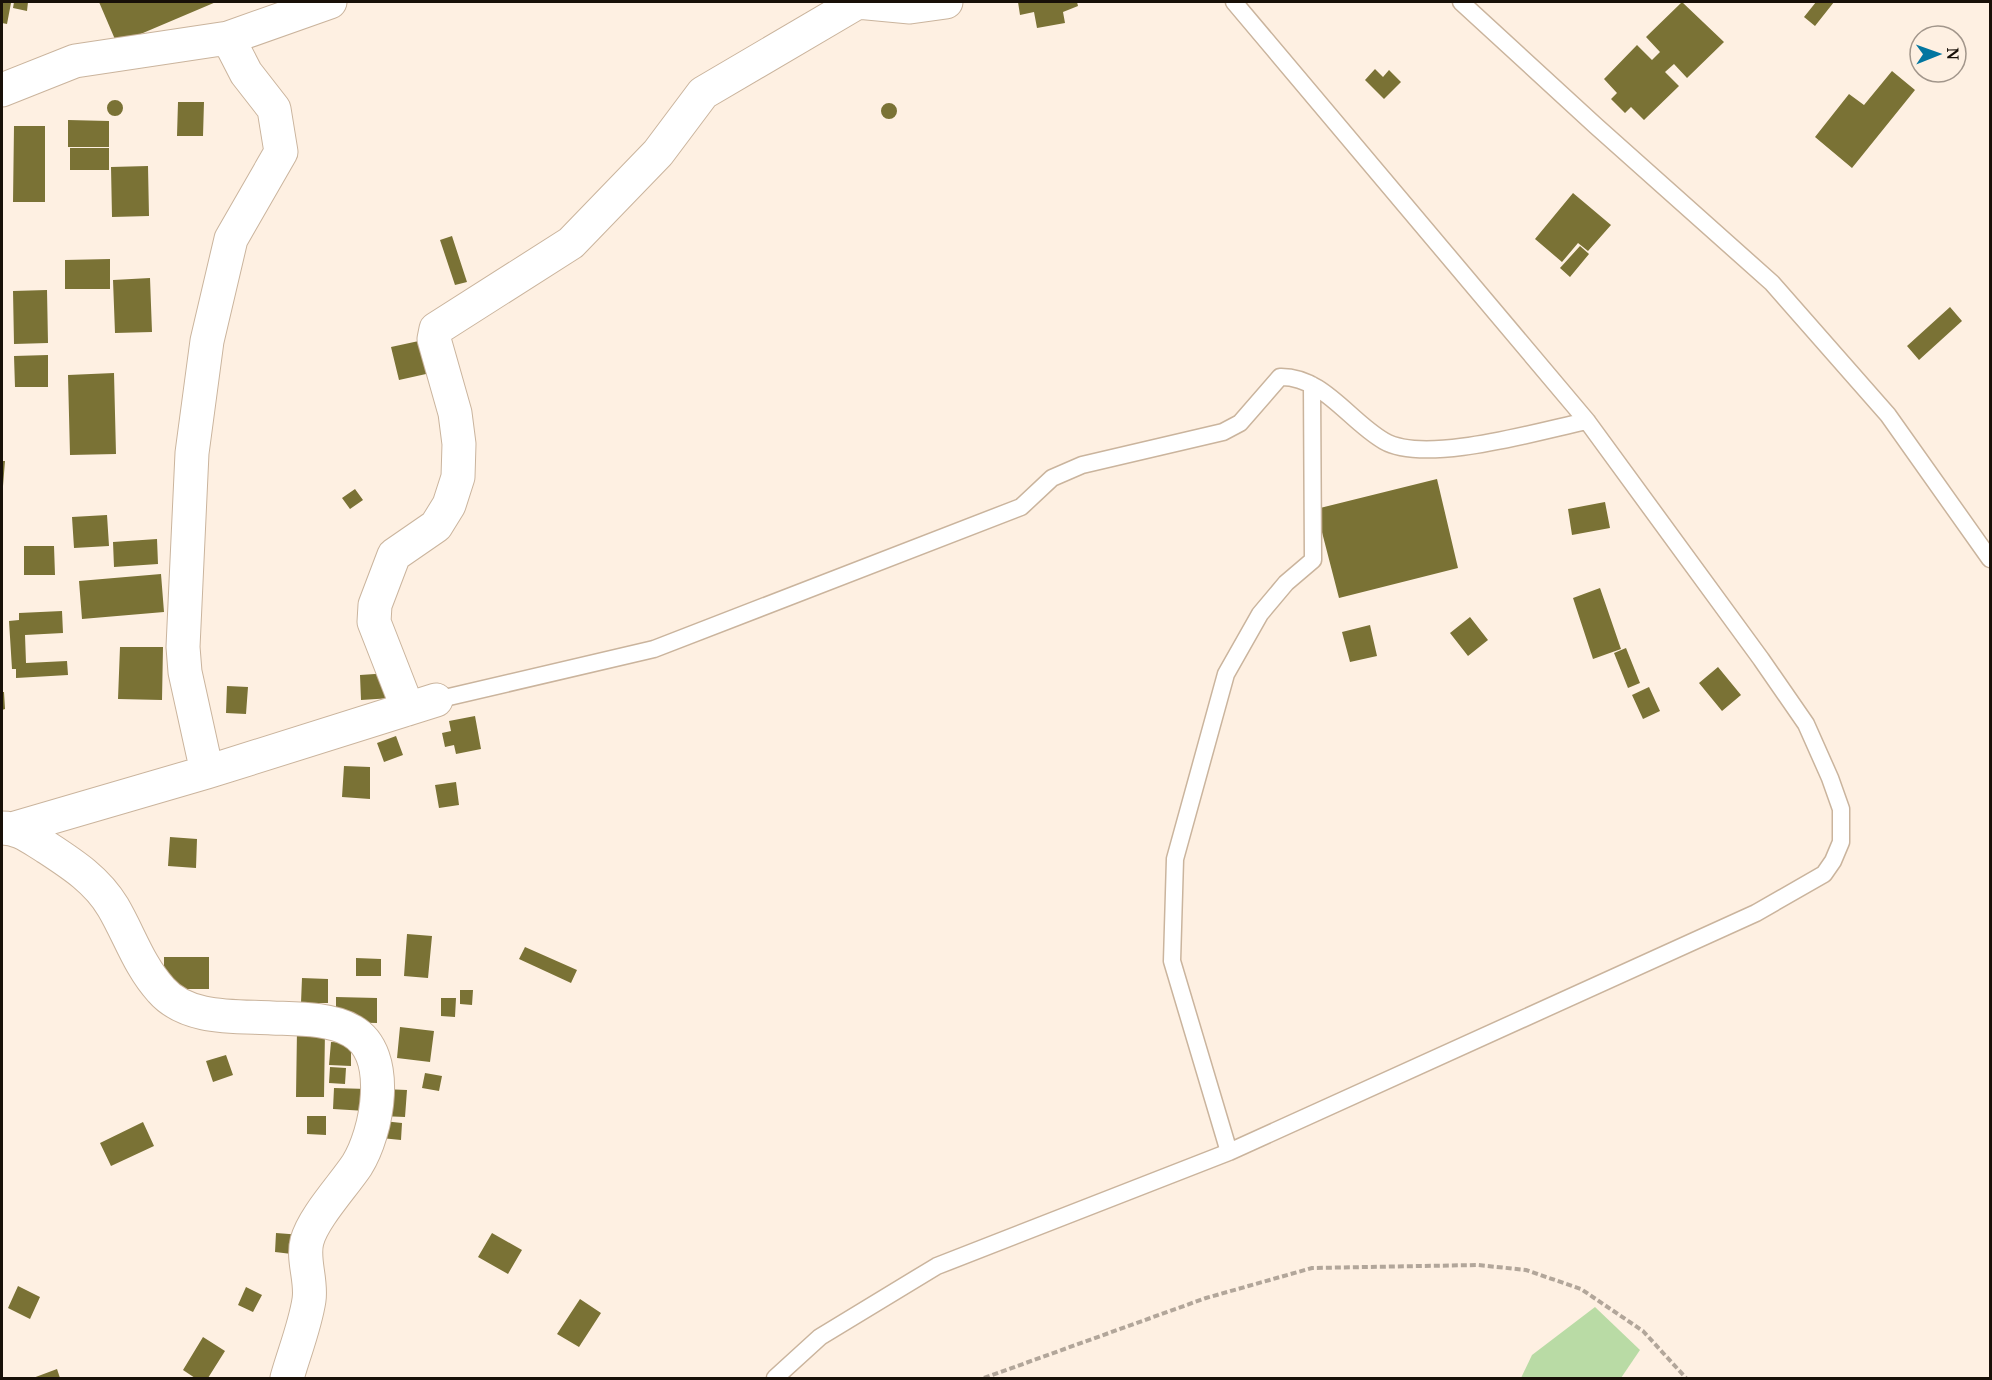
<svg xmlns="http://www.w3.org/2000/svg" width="1992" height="1380" viewBox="0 0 1992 1380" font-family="'Noto Serif',serif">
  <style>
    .water { fill: #b9dba5 }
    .building { fill: #7a7235 }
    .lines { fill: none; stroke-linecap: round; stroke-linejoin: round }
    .lane-casing { stroke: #cab49d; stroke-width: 19 }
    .street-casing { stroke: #cab49d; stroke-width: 35 }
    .path { stroke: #b2a69a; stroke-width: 4; stroke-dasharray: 6 3; stroke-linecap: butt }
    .lane { stroke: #fff; stroke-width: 16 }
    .street { stroke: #fff; stroke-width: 33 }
  </style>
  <rect width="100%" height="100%" fill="#fef0e2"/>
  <!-- water -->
  <path class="water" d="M1595,1307L1640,1350L1621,1378H1521L1532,1355Z"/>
  <!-- building -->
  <path class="building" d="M2,2L11,3L7,24L2,23Z
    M14,2H28L27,11L13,8Z
    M99,2H216L117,44Z
    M1018,2H1077L1078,6L1063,12L1065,23L1037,28L1034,12L1020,15Z
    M1682,2L1724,42L1687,78L1674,64L1665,72L1679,86L1644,120L1631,107L1625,113L1611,99L1617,93L1604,79L1637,45L1652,60L1660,52L1646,37Z
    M1816,2H1834L1815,26L1804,17Z
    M1375,69L1383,77L1389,70L1401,82L1384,99L1365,80Z
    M1892,71L1915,90L1852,168L1815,137L1849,94L1864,105Z
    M107 108a8 8 0 1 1 16 0a8 8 0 1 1-16 0Z
    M178,102H204L203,136H177Z
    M881 111a8 8 0 1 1 16 0a8 8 0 1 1-16 0Z
    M68,120L109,121V147H68Z
    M14,126H45V202H13Z
    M70,148H109V170H70Z
    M148,166L149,216L112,217L111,167Z
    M1573,193L1611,225L1588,251L1578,243L1562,262L1535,239Z
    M452,236L467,282L455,285L440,240Z
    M1580,246L1589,254L1570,277L1560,268Z
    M110,259V289H65V260Z
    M150,278L152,332L115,333L113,280Z
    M47,290L48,343L14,344L13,291Z
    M1950,307L1962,321L1919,360L1907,346Z
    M428,339L435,372L399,380L391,347Z
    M48,355V387H15L14,356Z
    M114,373L116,454L70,455L68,375Z
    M2,461H5L3,486H2Z
    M1437,479L1458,568L1339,598L1316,509Z
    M355,489L363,500L350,509L342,498Z
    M1605,502L1610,528L1572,535L1568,509Z
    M107,515L109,546L74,548L72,517Z
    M157,539L158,564L114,567L113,542Z
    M24,546H54L55,575H24Z
    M161,574L164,612L82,619L79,581Z
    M1600,588L1621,649L1593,659L1573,598Z
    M62,611L63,633L25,635L26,663L67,661L68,675L16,678V669H12L9,621L19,620V613Z
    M1470,617L1488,640L1468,656L1450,633Z
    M1370,625L1377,656L1350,662L1342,632Z
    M120,647H163L162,700L118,699Z
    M1626,648L1640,683L1628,688L1614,653Z
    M1718,667L1741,695L1722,711L1699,683Z
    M390,673L392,698L361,700L360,675Z
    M227,686L248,687L246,714L226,713Z
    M1649,687L1660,711L1643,719L1632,695Z
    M2,692H4L5,709L2,710Z
    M475,716L481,749L456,754L454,745L445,747L442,733L451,731L449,721Z
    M396,736L403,755L384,762L377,743Z
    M344,766L370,767V799L342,797Z
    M456,782L459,805L439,808L435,785Z
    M170,837L197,839L196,868L168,866Z
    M407,934L432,936L428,978L404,976Z
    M525,947L577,970L571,983L519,959Z
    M164,957H209V989H164Z
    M356,958L381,959V976H356Z
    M302,978L328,979V1003H301Z
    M460,990H473L472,1005L460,1004Z
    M336,997L377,998V1023L336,1022Z
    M441,998H456L455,1017L441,1016Z
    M400,1027L434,1031L430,1062L397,1058Z
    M297,1030H325L324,1097H296Z
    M331,1042L351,1043V1066L329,1065Z
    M226,1055L233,1075L213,1082L206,1061Z
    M330,1067L346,1068L345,1084L329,1083Z
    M425,1073L442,1076L439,1091L422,1088Z
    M334,1088L367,1089L366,1111L333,1109Z
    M383,1089L407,1090L405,1117L381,1116Z
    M307,1116H326V1135L307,1134Z
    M383,1121L402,1123L401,1140L381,1138Z
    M143,1122L154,1146L111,1166L100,1143Z
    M276,1233L302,1235L300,1255L275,1252Z
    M492,1233L522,1250L508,1274L478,1257Z
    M18,1286L40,1297L30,1319L8,1308Z
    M246,1287L262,1295L253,1312L238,1305Z
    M580,1299L601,1313L579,1347L557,1334Z
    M203,1337L225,1351L208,1378H195L183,1370Z
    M57,1369L60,1378H33Z"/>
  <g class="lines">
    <!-- lane casing -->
    <g class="lane-casing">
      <path id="lane" d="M1461,2L1596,126L1772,283L1888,415L1990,559
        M436,700L654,649L1021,507L1052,478L1082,465L1223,432L1240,423L1280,377C1323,376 1349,421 1384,441C1425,465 1539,431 1587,421
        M1229,1152L1172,961L1175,859L1226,674L1260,614L1286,583L1313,560L1312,385
        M775,1378L820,1337L937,1266L1229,1152L1756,913L1824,874L1833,861L1841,842V809L1830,778L1806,724L1761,659L1587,421L1234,2"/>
    </g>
    <!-- street casing -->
    <g class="street-casing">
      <path id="street" d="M857,2L910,7L946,2
        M2,90L75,61L228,38L330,2
        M408,709L374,622L375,605L394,555L436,526L449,505L458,477L459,444L455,413L434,339L436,329L571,243L658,153L703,93L858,2
        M207,772L185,672L183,647L192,453L207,341L231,239L281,152L274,109L246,73L228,38
        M2,828C19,828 31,838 46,847C72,864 97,880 113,907C129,934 139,966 161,990C187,1020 235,1016 272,1018C297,1019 330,1018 352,1031C393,1054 377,1133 357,1165C343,1186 313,1218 307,1241C302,1260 312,1280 309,1300C305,1326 294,1353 287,1378
        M15,828L207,772L436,700"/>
    </g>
    <!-- path -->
    <path class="path" d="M984,1378L1206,1298L1312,1268L1478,1265L1526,1270L1581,1289L1643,1331L1686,1378"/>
    <!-- lane -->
    <use href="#lane" class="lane"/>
    <!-- street -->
    <use href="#street" class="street"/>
  </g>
  <!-- border -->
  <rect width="1992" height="1380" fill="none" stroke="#181008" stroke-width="6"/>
  <!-- north arrow -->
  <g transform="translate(1938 54) rotate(89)"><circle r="28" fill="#fef0e2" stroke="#a2968b" stroke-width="1.5"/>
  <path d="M0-4.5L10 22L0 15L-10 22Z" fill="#0276a0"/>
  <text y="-9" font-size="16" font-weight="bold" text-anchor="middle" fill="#181008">N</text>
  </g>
</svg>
